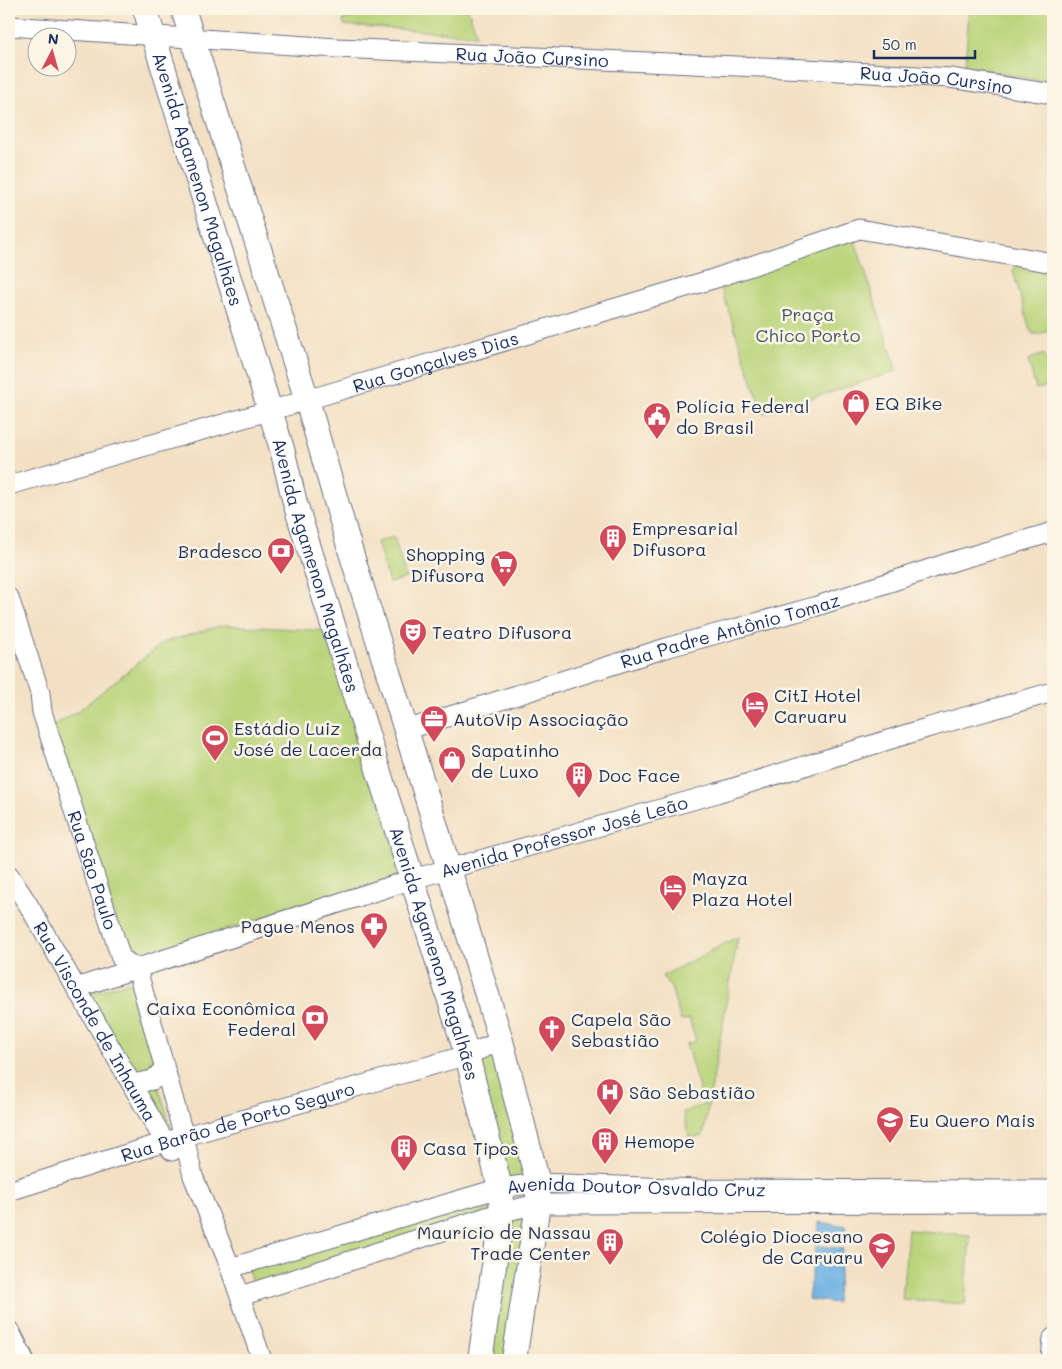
<svg xmlns="http://www.w3.org/2000/svg" width="1062" height="1369" viewBox="0 0 1062 1369" font-family="Mali,sans-serif">
  <style>
    .green { fill: #b9d47a; stroke: #6a826c }
    .water { fill: #6db0e2; stroke: #4470a0 }
    .lines { fill: none; stroke-linecap: round; stroke-linejoin: round }
    .tertiary-casing { stroke: #676d82; stroke-width: 21 }
    .secondary-casing { stroke: #676d82; stroke-width: 24 }
    .primary-casing { stroke: #676d82; stroke-width: 26 }
    .tertiary { stroke: #fff; stroke-width: 19 }
    .secondary { stroke: #fff; stroke-width: 21 }
    .primary { stroke: #fff; stroke-width: 24 }
    .labels { text-anchor: middle; dominant-baseline: central; stroke-width: 5; stroke-linejoin: round; paint-order: stroke }
    .street-label { font-size: 18px; fill: #1b2f5e; stroke: #fcf5e5 }
    .park-label { font-size: 18px; fill: #425865; stroke: #fcf5e5 }
    .poi-label { font-size: 18px; fill: #1b2f5e; stroke: #fcf5e5; text-anchor: start }
  </style>
  <rect width="100%" height="100%" fill="#fcf5e5"/>
  <filter id="ink" filterUnits="userSpaceOnUse"><feTurbulence type="fractalNoise" baseFrequency=".02" numOctaves="2"/><feDisplacementMap in="SourceGraphic" scale="10" xChannelSelector="R" yChannelSelector="G"/><feConvolveMatrix kernelMatrix="1 2 1 2 8 2 1 2 1" color-interpolation-filters="sRGB"/></filter>
  <filter id="wash" filterUnits="userSpaceOnUse"><feTurbulence type="fractalNoise" baseFrequency=".0096" numOctaves="4" result="noise"/><feDisplacementMap in="SourceGraphic" scale="20" xChannelSelector="R" yChannelSelector="G"/><feGaussianBlur stdDeviation="1.12" result="paint"/><feColorMatrix in="noise" values="0 0 0 0 0 0 0 0 0 0 0 0 0 0 0 0 0 1.4 0 .05"/><feComposite in="paint" operator="in"/></filter>
  <g filter="url(#wash)">
    <rect width="100%" height="100%" fill="#f3e0c4"/>
    <!-- green -->
    <path class="green" d="M379,9H468L477,35L344,25L343,20Z
      M969,9H1053V83L965,67Z
      M853,234L897,371L763,414L718,279Z
      M1022,265L1053,271V329L1039,334H1033L1030,330L1013,271L1015,267Z
      M1044,354L1053,379V385L1036,389L1028,360Z
      M394,537L406,578L389,583L377,542Z
      M224,625L329,631L402,875L129,960L51,727L78,711L164,642Z
      M738,937L703,1136L689,1137L683,1112L704,1105L686,1044L696,1041L689,1019L681,1021L671,988L662,976Z
      M136,980L159,1065L146,1076L130,1071L91,993Z
      M496,1053L530,1179L506,1178L476,1058Z
      M157,1083L169,1120L162,1122L144,1087Z
      M497,1193V1209L254,1288L248,1270Z
      M530,1209L506,1360H487L508,1215Z
      M908,1230L970,1235L965,1304L902,1299Z"/>
    <!-- water -->
    <path class="water" d="M819,1222L846,1226L845,1237L818,1233Z
      M816,1245L843,1249L836,1303L808,1299Z"/>
  </g>
  <g filter="url(#ink)">
    <g class="lines">
      <!-- tertiary casing -->
      <g class="tertiary-casing">
        <g id="tertiary">
          <path id="s1" d="M9,26L337,48L806,69L950,78L1053,94"/>
          <path id="s2" d="M9,485L307,400L713,279L859,229L1053,263"/>
          <path id="s3" d="M9,598L40,693L42,712L121,958L137,969L184,1137L193,1176L227,1259L262,1360"/>
          <path id="s4" d="M406,730L669,647L814,607L954,561L1053,532"/>
          <path id="s5" d="M9,875L29,906L165,1142L172,1151"/>
          <path id="s6" d="M76,988L413,879L717,793L930,727L1053,692"/>
          <path d="M132,1084L153,1080L164,1069"/>
          <path id="s7" d="M9,1191L165,1142L467,1055L501,1041"/>
          <path id="s8" d="M230,1268L500,1188L538,1183L698,1189L1053,1190"/>
          <path d="M241,1296L502,1212L538,1204L1053,1203"/>
          <path d="M1051,1360L1053,1338"/>
        </g>
      </g>
      <!-- secondary casing -->
      <g class="secondary-casing">
        <path id="secondary" d="M9,1332L23,1360"/>
      </g>
      <!-- primary casing -->
      <g class="primary-casing">
        <g id="primary">
          <path id="s9" d="M145,9L282,449L295,503L467,1055L500,1188L502,1212L480,1360"/>
          <path d="M183,9L307,400L349,546L449,869L501,1041L538,1183V1204L514,1360"/>
        </g>
      </g>
      <!-- tertiary -->
      <use href="#tertiary" class="tertiary"/>
      <!-- secondary -->
      <use href="#secondary" class="secondary"/>
      <!-- primary -->
      <use href="#primary" class="primary"/>
    </g>
  </g>
  <!-- icons -->
  <defs>
    <g id="shop-pin" transform="scale(1.4375)"><path d="M0 17L-7.5 6A9.5 9.5 0 1 1 7.5 6Z" fill="#d1495b" stroke="#fcf5e5"/><path d="M-5-2.5h2.3a2.7 3.5 0 0 1 5.4 0H5L5.5 6h-11ZM-1.5-2.5h3a1.5 2.3 0 0 0-3 0Z" fill="#fff"/></g>
    <g id="civic-pin" transform="scale(1.4375)"><path d="M0 17L-7.5 6A9.5 9.5 0 1 1 7.5 6Z" fill="#d1495b" stroke="#fcf5e5"/><path d="M-.6-6.5H3V-4.5H.6V-3L4-1V1h2V6H-6V1h2V-1L-.6-3ZM-1.2 2.5V6h2.4V2.5Z" fill="#fff"/></g>
    <g id="building-pin" transform="scale(1.4375)"><path d="M0 17L-7.5 6A9.5 9.5 0 1 1 7.5 6Z" fill="#d1495b" stroke="#fcf5e5"/><path d="M-4-6H4V6H1V3H-1V6H-4ZM-2.5-4.3h1.7v1.8h-1.7ZM.8-4.3h1.7v1.8H.8ZM-2.5-1h1.7V.8h-1.7ZM.8-1h1.7V.8H.8Z" fill="#fff"/></g>
    <g id="bank-pin" transform="scale(1.4375)"><path d="M0 17L-7.5 6A9.5 9.5 0 1 1 7.5 6Z" fill="#d1495b" stroke="#fcf5e5"/><path d="M-6-4H6V4H-6ZM0-2.3a2.3 2.3 0 1 0 0 4.6a2.3 2.3 0 1 0 0-4.6Z" fill="#fff"/></g>
    <g id="supermarket-pin" transform="scale(1.4375)"><path d="M0 17L-7.5 6A9.5 9.5 0 1 1 7.5 6Z" fill="#d1495b" stroke="#fcf5e5"/><path d="M-6-5.5h2.5l.6 2H6L4.5 2H-2.5L-4.4-4H-6ZM-1.5 3.2a1.3 1.3 0 1 0 .1 0ZM3 3.2a1.3 1.3 0 1 0 .1 0Z" fill="#fff"/></g>
    <g id="theatre-pin" transform="scale(1.4375)"><path d="M0 17L-7.5 6A9.5 9.5 0 1 1 7.5 6Z" fill="#d1495b" stroke="#fcf5e5"/><path d="M-5-5.5Q0-4 5-5.5V0Q5 5 0 6Q-5 5-5 0ZM-3.3-2.5H-1v1.5H-3.3ZM1-2.5H3.3v1.5H1ZM-2.8 1Q0 5.5 2.8 1Z" fill="#fff"/></g>
    <g id="hotel-pin" transform="scale(1.4375)"><path d="M0 17L-7.5 6A9.5 9.5 0 1 1 7.5 6Z" fill="#d1495b" stroke="#fcf5e5"/><path d="M-6-4.5h1.5V1H6V5H4.5V3h-9V5H-6ZM-4 0a1.8 1.8 0 1 1 3.6 0ZM.5 0V-2.5h3Q6-2.5 6 0Z" fill="#fff"/></g>
    <g id="office-pin" transform="scale(1.4375)"><path d="M0 17L-7.5 6A9.5 9.5 0 1 1 7.5 6Z" fill="#d1495b" stroke="#fcf5e5"/><path d="M-6-3h4V-5.5h4V-3h4V5H-6ZM-1-4.5V-3h2v-1.5ZM-6 0V1H6V0Z" fill="#fff"/></g>
    <g id="stadium-pin" transform="scale(1.4375)"><path d="M0 17L-7.5 6A9.5 9.5 0 1 1 7.5 6Z" fill="#d1495b" stroke="#fcf5e5"/><path d="M0-5a6.5 5 0 1 0 0 10a6.5 5 0 1 0 0-10ZM-3.5-1.8h7v3.6h-7Z" fill="#fff"/></g>
    <g id="pharmacy-pin" transform="scale(1.4375)"><path d="M0 17L-7.5 6A9.5 9.5 0 1 1 7.5 6Z" fill="#d1495b" stroke="#fcf5e5"/><path d="M-2-6h4v4h4v4h-4v4h-4v-4h-4v-4h4Z" fill="#fff"/></g>
    <g id="church-pin" transform="scale(1.4375)"><path d="M0 17L-7.5 6A9.5 9.5 0 1 1 7.5 6Z" fill="#d1495b" stroke="#fcf5e5"/><path d="M-1.2-6h2.4v3.5h3.3v2.4h-3.3V6h-2.4V-.1h-3.3v-2.4h3.3Z" fill="#fff"/></g>
    <g id="hospital-pin" transform="scale(1.4375)"><path d="M0 17L-7.5 6A9.5 9.5 0 1 1 7.5 6Z" fill="#d1495b" stroke="#fcf5e5"/><path d="M-5-5h3v3.5h4V-5h3V5h-3V1.5h-4V5h-3Z" fill="#fff"/></g>
    <g id="school-pin" transform="scale(1.4375)"><path d="M0 17L-7.5 6A9.5 9.5 0 1 1 7.5 6Z" fill="#d1495b" stroke="#fcf5e5"/><path d="M0-5L7-2L0 1L-7-2ZM-4 1L0 2.5L4 1V4Q0 6-4 4Z" fill="#fff"/></g>
  </defs>
  <g fill-rule="evenodd">
    <use href="#shop-pin" x="856" y="403"/>
    <use href="#civic-pin" x="657" y="416"/>
    <use href="#building-pin" x="613" y="538"/>
    <use href="#bank-pin" x="281" y="551"/>
    <use href="#supermarket-pin" x="504" y="564"/>
    <use href="#theatre-pin" x="413" y="632"/>
    <use href="#hotel-pin" x="755" y="705"/>
    <use href="#office-pin" x="434" y="719"/>
    <use href="#stadium-pin" x="215" y="738"/>
    <use href="#shop-pin" x="452" y="760"/>
    <use href="#building-pin" x="579" y="775"/>
    <use href="#hotel-pin" x="673" y="888"/>
    <use href="#pharmacy-pin" x="374" y="926"/>
    <use href="#bank-pin" x="315" y="1018"/>
    <use href="#church-pin" x="552" y="1029"/>
    <use href="#hospital-pin" x="610" y="1092"/>
    <use href="#school-pin" x="890" y="1120"/>
    <use href="#building-pin" x="605" y="1141"/>
    <use href="#building-pin" x="404" y="1148"/>
    <use href="#building-pin" x="610" y="1242"/>
    <use href="#school-pin" x="882" y="1246"/>
  </g>
  <g class="labels">
    <!-- street labels -->
    <g class="street-label">
      <text stroke="none"><textPath href="#s1" startOffset="524">Rua João Cursino</textPath></text>
      <text stroke="none"><textPath href="#s1" startOffset="929">Rua João Cursino</textPath></text>
      <text stroke="none"><textPath href="#s9" startOffset="178">Avenida Agamenon Magalhães</textPath></text>
      <text stroke="none"><textPath href="#s2" startOffset="444">Rua Gonçalves Dias</textPath></text>
      <text stroke="none"><textPath href="#s9" startOffset="582">Avenida Agamenon Magalhães</textPath></text>
      <text stroke="none"><textPath href="#s4" startOffset="339">Rua Padre Antônio Tomaz</textPath></text>
      <text stroke="none"><textPath href="#s6" startOffset="511">Avenida Professor José Leão</textPath></text>
      <text stroke="none"><textPath href="#s3" startOffset="285">Rua São Paulo</textPath></text>
      <text stroke="none"><textPath href="#s9" startOffset="988">Avenida Agamenon Magalhães</textPath></text>
      <text stroke="none"><textPath href="#s5" startOffset="170">Rua Visconde de Inhauma</textPath></text>
      <text stroke="none"><textPath href="#s7" startOffset="239">Rua Barão de Porto Seguro</textPath></text>
      <text stroke="none"><textPath href="#s8" startOffset="418">Avenida Doutor Osvaldo Cruz</textPath></text>
    </g>
    <!-- park labels -->
    <g class="park-label">
      <text x="808" y="314">Praça<tspan x="808" dy="21">Chico Porto</tspan></text>
    </g>
    <!-- poi labels -->
    <g class="poi-label">
      <text x="875" y="403">EQ Bike</text>
      <text x="676" y="406">Polícia Federal<tspan x="676" dy="21">do Brasil</tspan></text>
      <text x="632" y="528">Empresarial<tspan x="632" dy="21">Difusora</tspan></text>
      <text x="262" y="551" text-anchor="end">Bradesco</text>
      <text x="485" y="554" text-anchor="end">Shopping<tspan x="485" dy="21">Difusora</tspan></text>
      <text x="432" y="632">Teatro Difusora</text>
      <text x="774" y="695">CitI Hotel<tspan x="774" dy="21">Caruaru</tspan></text>
      <text x="453" y="719">AutoVip Associação</text>
      <text x="234" y="728">Estádio Luiz<tspan x="234" dy="21">José de Lacerda</tspan></text>
      <text x="471" y="750">Sapatinho<tspan x="471" dy="21">de Luxo</tspan></text>
      <text x="598" y="775">Doc Face</text>
      <text x="692" y="878">Mayza<tspan x="692" dy="21">Plaza Hotel</tspan></text>
      <text x="355" y="926" text-anchor="end">Pague Menos</text>
      <text x="296" y="1008" text-anchor="end">Caixa Econômica<tspan x="296" dy="21">Federal</tspan></text>
      <text x="571" y="1019">Capela São<tspan x="571" dy="21">Sebastião</tspan></text>
      <text x="629" y="1092">São Sebastião</text>
      <text x="909" y="1120">Eu Quero Mais</text>
      <text x="624" y="1141">Hemope</text>
      <text x="423" y="1148">Casa Tipos</text>
      <text x="591" y="1232" text-anchor="end">Maurício de Nassau<tspan x="591" dy="21">Trade Center</tspan></text>
      <text x="863" y="1236" text-anchor="end">Colégio Diocesano<tspan x="863" dy="21">de Caruaru</tspan></text>
    </g>
  </g>
  <!-- margin -->
  <rect width="1062" height="1369" fill="none" stroke="#fcf5e5" stroke-width="30"/>
  <!-- north arrow -->
  <g transform="translate(52 52) rotate(6)"><circle r="24" fill="#fcf5e5" stroke="#a2a6af"/>
  <path d="M0-4L9 19L0 12L-9 19Z" fill="#d1495b"/>
  <text y="-8" font-size="14" font-weight="bold" text-anchor="middle" fill="#1b2f5e">N</text>
  </g>
  <!-- scale -->
  <path d="M874 50v8h101v-8" fill="none" stroke="#1b2f5e" stroke-width="2.5"/>
  <text x="882" y="50" font-size="15" fill="#1b2f5e" stroke="#fcf5e5" stroke-width="4" paint-order="stroke">50 m</text>
</svg>
